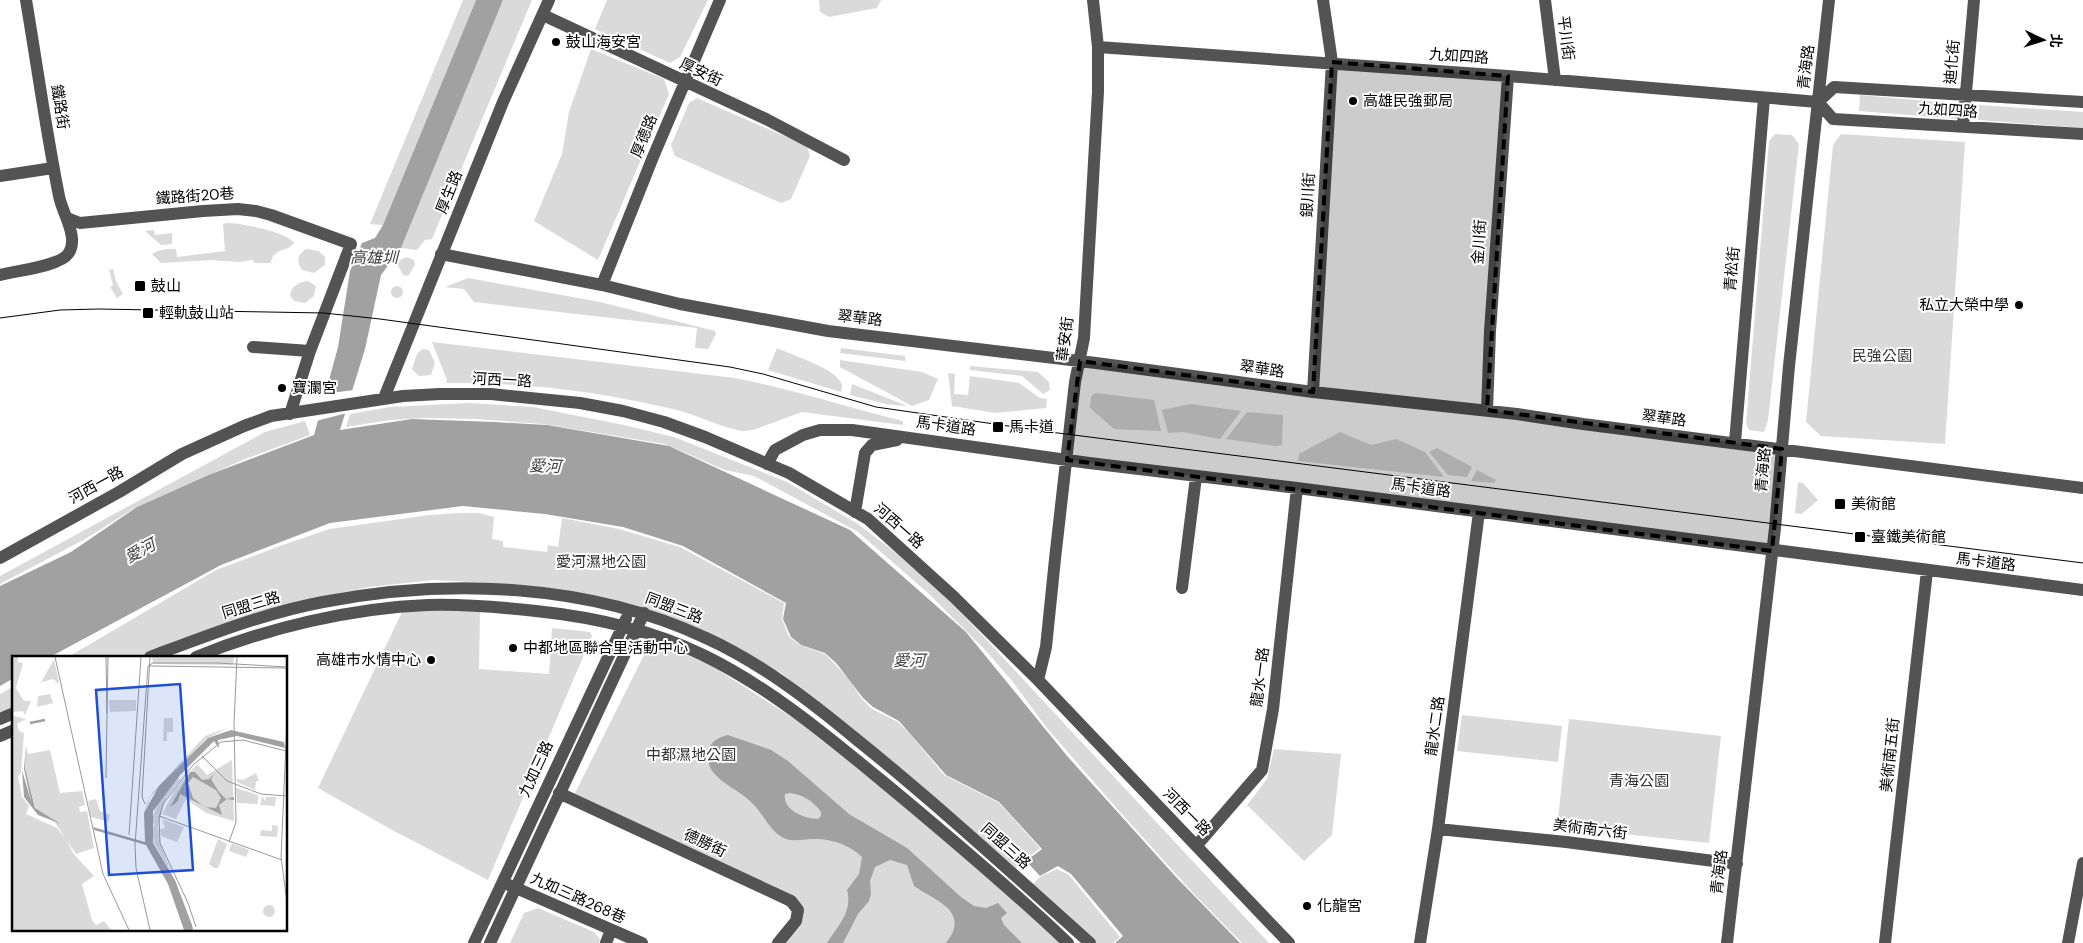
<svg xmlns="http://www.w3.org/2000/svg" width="2083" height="943" viewBox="0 0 2083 943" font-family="'DM Sans','Noto Sans TC',sans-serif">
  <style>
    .green { fill: #dadada }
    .water { fill: #a1a1a1; fill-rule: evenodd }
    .pier { fill: #fff }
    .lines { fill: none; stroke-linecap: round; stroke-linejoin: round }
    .minor { stroke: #535353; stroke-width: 12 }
    .tram { stroke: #000; stroke-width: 1 }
    .marked { fill: #000; fill-opacity: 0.2; stroke: #000; stroke-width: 4; stroke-dasharray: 10 6; stroke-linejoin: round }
    .poi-dot { fill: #000; stroke: #fff; stroke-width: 2 }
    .labels { text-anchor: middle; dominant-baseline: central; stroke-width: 4; stroke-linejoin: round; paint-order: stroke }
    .street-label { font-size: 15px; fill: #000; stroke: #fff }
    .poi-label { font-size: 15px; fill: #000; stroke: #fff; text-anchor: start }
    .park-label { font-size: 15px; fill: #313131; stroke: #fff }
    .water-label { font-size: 16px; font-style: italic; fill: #424242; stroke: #fff }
    .inset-river { fill: none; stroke: #a1a1a1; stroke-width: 2.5 }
    .inset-road { fill: none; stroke: #999; stroke-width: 1 }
    .view { fill: #1d4ed8; fill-opacity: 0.15; stroke: #1d4ed8; stroke-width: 2.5 }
    .inset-edge { fill: none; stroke: #000; stroke-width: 2.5 }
  </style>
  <rect width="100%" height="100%" fill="#fff"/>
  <!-- green -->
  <path class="green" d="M463,0H476L383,225L370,224Z
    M503,0H532L432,239L425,240L417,250L401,248Z
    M607,0H708L680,57L670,63L595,29Z
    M819,0H881L877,8L829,17L820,12Z
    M591,49L664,79L669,94L598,260L534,221L562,154L569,112Z
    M1860,95L1960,104L1958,119L1859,111Z
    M697,98L807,146L810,156L791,199L781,203L675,156L671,145L689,103Z
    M1979,105L2083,112V128L1978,120Z
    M1775,134L1792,135L1799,144L1768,420L1764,432L1749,430L1746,424L1769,141Z
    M1841,134L1965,142L1945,444L1821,436L1806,422L1833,145Z
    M227,223C241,223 288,232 294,243C287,253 273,247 271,263H254L253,260L239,262L210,260L161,263L152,254C160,249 167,249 176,249L177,257L225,251L223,224Z
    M154,230L155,235L172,233V244L161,245L145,231Z
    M306,249L319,251L325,257V265L314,273L302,270C296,261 297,255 306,249Z
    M407,257L414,260L415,265L409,275L404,276L397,264L398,261Z
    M113,269L116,281L123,294L117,298L110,287L113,285L109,270Z
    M468,278L600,302L715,331L716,334L708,349L695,348L697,328L474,302L464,289L445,287Z
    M308,281L316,286L314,296L305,303L294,301L290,296C291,286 299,282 308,281Z
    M391 292a6 6 0 1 1 12 0a6 6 0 1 1-12 0Z
    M432,342L735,378C792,389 847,407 903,421V425L802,412L753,430L742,431C718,427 696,414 673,409C598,391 522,382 446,383L447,380Z
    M777,348C792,355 833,368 840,381C843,385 842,388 841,392L768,370Z
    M841,348L905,356V361L840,353Z
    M422,349L429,350L435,363L431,375L419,376L412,369L417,354Z
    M840,360L922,372L938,379L929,400L912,406L840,367Z
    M970,366L1038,372L1049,382L1050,390L1043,394L1022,376L970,370Z
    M948,373L955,374L954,394L968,395L970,376L1019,383L1040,398L1047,399L1046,408L995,413L952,406Z
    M852,384L905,405V406L886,404L850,395Z
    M1095,393L1154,400L1161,431L1114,429L1090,408L1091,397Z
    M468,403L533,407L624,425L674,437L787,482L858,524L896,553L952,603L1269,943H1242L1192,892L1112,803L1046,727L1013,682L985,650L928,593L858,532L754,476L725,470L665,444L543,424L476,419L426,418L390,420L346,427L350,414L390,407Z
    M1191,404L1241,411L1220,439L1183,432L1168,433L1162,410Z
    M1247,412L1283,415L1282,445L1275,446L1226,439Z
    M305,421L310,435L245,459L135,508L85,539L0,584V576L265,432Z
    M1340,432L1371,445L1396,439L1425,452L1444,477L1298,461L1299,454Z
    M1437,448L1472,467L1467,477L1448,475L1429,452Z
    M1477,470L1496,480L1494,483L1471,481Z
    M1798,482L1803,483L1818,500L1802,514L1795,513Z
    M460,513H479L494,517L492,539L503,541V547L547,552L548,545L558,547L562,518L619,529L680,547L784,603L782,619L789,637L800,645L825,654L849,679L861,698L872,709L898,722L910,734L944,775L999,803L1040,848L1016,868L882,753L781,673L733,645L546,589L514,584L433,580L369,587L315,598L255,615L142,657H68L216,570L280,546L329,529L430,515Z
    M480,609L479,669L549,674L552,628L590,632L592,636L488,880L394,831L318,788L402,612Z
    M651,641L709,664L796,720L903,804L1004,889L1060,943H778L798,910L574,795Z
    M14,686V708L0,714V694Z
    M1462,715L1562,726L1558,762L1457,751Z
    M1569,719L1721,736L1709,843L1557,827Z
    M1274,749L1341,754L1332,835L1304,861L1247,805L1267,779Z
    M1057,869L1069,875L1120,937L1113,943H1094L1033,884L1040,877Z
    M538,908L594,932L600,939L599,943H510L524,913Z"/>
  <!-- water -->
  <path class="water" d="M476,0H503L401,248L381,275L365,349L340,430L412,419L494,422L547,425L669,446L850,530L966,632L1068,757L1176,877L1240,943H1115L1123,936L1071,874L1058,866L1040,876L1026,861L1042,849L999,802L946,775L899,721L873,707L863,698L837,664L825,653L801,645L791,637L783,619L786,603L683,546L623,527L545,514L463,506L330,523L221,565L50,657H14V678L0,686V586L71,552L137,507L211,474L314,435L338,347L350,271L362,243L375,238L383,225Z
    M728,735L771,750L788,761L849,814L907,848L961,897L974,906L986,908L998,903L1007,913L1001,918L1004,925L1022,943H946C971,911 936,901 914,886L907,865L890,860L875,867L870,881L871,894L869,901L858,914L843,943H827C838,926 853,911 847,890L859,874L862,857C850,845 830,838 813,839C804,839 795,842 786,839C770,833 764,814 752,803C741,791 723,785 713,772C709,767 708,761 708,754C708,743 718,737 728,735ZM790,793C804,795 813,801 821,812V816L818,819C805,819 782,810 785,794Z"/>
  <!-- pier -->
  <path class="pier" d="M354,390L347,413L316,421L323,394Z"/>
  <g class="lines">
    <!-- minor -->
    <path class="minor" d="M1545,0L1555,80
      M543,15L766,119L844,160
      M1098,47L1508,76L1818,102L1833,119L2083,134
      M1818,102L1834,87L2083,102
      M1963,127L1974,0
      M0,176L53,168
      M67,218L80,223L203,211L238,209L256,211L271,215L351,244L310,351L290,414
      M441,254L602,285L680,304L828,331L1096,363L1313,392L1517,414L1583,424L2083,488
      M0,275C15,271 60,266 68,254C80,238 62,213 59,196C46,131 37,65 26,0
      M602,285L653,157L720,0
      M253,347L310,351
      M1313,392L1332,62L1323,0
      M384,398L503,102L549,0
      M1487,410L1490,331L1508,76
      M1735,442L1764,98
      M767,464L775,450L803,435L820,430H852L1089,463L1297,488L2083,590
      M855,512L865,453L872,445L897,440
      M0,558L119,492L182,454L244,426L271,416L403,396L440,394H491L580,403L623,411L664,422L705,437L789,473L868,519L954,597L1038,680L1289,943
      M1182,588L1196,477
      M150,657C206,636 264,613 323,602C449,578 588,583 706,638C761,663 810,701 856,739C937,804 1013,874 1090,943
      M196,657C267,628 351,608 428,605C464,604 500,607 536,611C593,617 652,630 703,655C769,687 825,734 881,780C945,833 1008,886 1068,943
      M1038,680L1046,647L1055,559L1075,382L1084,338L1086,302L1098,92V47L1093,0
      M0,719L14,713
      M0,736L14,730
      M559,793L791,901L798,910L796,921L778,943
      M1438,829L1566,842L1737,864
      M1197,845L1262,770L1273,709L1297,488
      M509,885L642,943
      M474,943L626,619
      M490,943L644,613
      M606,943L611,930
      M1420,943L1438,829L1479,512
      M1727,943L1775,528L1789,366L1829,0
      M1885,943L1927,571
      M2068,943L2083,863"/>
    <!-- tram -->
    <path class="tram" d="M0,318L60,310L98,309L324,313L380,319L730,367L763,374L876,407L1050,432L2083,563"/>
  </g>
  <!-- marked area -->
  <path class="marked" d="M1332,62L1508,76L1487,410L1782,449L1772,551L1067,460L1080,361L1313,392Z"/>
  <!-- markers -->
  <g class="poi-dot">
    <circle cx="556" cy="42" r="5"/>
    <circle cx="1353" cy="101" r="5"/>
    <rect x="134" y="280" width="12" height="12" rx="2.5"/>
    <circle cx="2019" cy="305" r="5"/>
    <rect x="142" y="307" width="12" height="12" rx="2.5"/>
    <circle cx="282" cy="388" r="5"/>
    <rect x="992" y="421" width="12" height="12" rx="2.5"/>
    <rect x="1834" y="498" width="12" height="12" rx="2.5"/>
    <rect x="1854" y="531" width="12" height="12" rx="2.5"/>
    <circle cx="513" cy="648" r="5"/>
    <circle cx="431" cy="660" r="5"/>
    <circle cx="1307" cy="906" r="5"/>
  </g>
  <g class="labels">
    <!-- street labels -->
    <g class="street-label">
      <text transform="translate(1566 38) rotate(83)">平川街</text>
      <text transform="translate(1459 56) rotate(4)">九如四路</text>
      <text transform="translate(1952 62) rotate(-85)">迪化街</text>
      <text transform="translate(1806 67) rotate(-83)">青海路</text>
      <text transform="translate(701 72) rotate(25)">厚安街</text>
      <text transform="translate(60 107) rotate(81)">鐵路街</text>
      <text transform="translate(1948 110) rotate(4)">九如四路</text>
      <text transform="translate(644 136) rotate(-68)">厚德路</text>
      <text transform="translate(449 192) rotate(-68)">厚生路</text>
      <text transform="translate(1308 195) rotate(-87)">銀川街</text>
      <text transform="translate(195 196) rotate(-4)">鐵路街20巷</text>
      <text transform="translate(1479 242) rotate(-86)">金川街</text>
      <text transform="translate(1732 269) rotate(-85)">青松街</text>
      <text transform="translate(860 318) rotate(6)">翠華路</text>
      <text transform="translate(1065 339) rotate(-83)">華安街</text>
      <text transform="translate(1262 369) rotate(8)">翠華路</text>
      <text transform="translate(502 380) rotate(3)">河西一路</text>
      <text transform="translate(1664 418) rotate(7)">翠華路</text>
      <text transform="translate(946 426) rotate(8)">馬卡道路</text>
      <text transform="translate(1763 470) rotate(-85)">青海路</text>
      <text transform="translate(96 485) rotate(-29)">河西一路</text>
      <text transform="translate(1421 488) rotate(8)">馬卡道路</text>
      <text transform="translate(899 526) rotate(41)">河西一路</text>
      <text transform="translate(1986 562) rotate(7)">馬卡道路</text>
      <text transform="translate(251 605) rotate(-17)">同盟三路</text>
      <text transform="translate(674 608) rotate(21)">同盟三路</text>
      <text transform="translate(1260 677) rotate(-83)">龍水一路</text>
      <text transform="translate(1435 726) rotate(-82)">龍水二路</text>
      <text transform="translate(1890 755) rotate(-84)">美術南五街</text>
      <text transform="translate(536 769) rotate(-65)">九如三路</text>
      <text transform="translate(1187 812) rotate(45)">河西一路</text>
      <text transform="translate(1590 829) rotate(7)">美術南六街</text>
      <text transform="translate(705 843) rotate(25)">德勝街</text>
      <text transform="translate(1006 846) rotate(42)">同盟三路</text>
      <text transform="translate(1719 872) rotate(-83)">青海路</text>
      <text transform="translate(578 898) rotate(24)">九如三路268巷</text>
    </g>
    <!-- poi labels -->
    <g class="poi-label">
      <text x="566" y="42">鼓山海安宮</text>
      <text x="1363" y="101">高雄民強郵局</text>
      <text x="151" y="286">鼓山</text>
      <text x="2009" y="305" text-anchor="end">私立大榮中學</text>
      <text x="159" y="313">輕軌鼓山站</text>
      <text x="292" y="388">寶瀾宮</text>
      <text x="1009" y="427">馬卡道</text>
      <text x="1851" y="504">美術館</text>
      <text x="1871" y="537">臺鐵美術館</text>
      <text x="523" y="648">中都地區聯合里活動中心</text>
      <text x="421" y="660" text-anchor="end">高雄市水情中心</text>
      <text x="1317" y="906">化龍宮</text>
    </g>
    <!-- park labels -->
    <g class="park-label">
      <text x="1882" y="356">民強公園</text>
      <text x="601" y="562">愛河濕地公園</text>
      <text x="691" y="755">中都濕地公園</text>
      <text x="1639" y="781">青海公園</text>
    </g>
    <!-- water labels -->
    <g class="water-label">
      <text x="374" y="257">高雄圳</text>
      <text transform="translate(545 466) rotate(2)">愛河</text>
      <text transform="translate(140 551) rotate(-28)">愛河</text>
      <text x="909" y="660">愛河</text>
    </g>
  </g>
  <!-- overview -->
  <g transform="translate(12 656)">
    <rect width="275" height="275" fill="#fff"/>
    <path d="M0,1H6V6L11,7L4,32L12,45H19L13,59L11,55L1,56L2,60L14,63L5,68L7,75L12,77L9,117L6,120L10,141L17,150L14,158L45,172L54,183L40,162L24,154L13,112L14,90L16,98L38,94L48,137L70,135L73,149L67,151L68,156L75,155L82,192L64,198L55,185L61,197L82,220L70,228L80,264L84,269L92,265L99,274H0ZM140,1H222L221,9L141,8ZM42,4L47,26L43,28L45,26L41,23L30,26L26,32L41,5ZM38,38L41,47L25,51L26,40ZM97,44H124V55L98,56ZM152,62H161V76H155V85H151ZM218,71L194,83L139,140L132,158V186V157L135,147L141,136L193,80ZM220,104L222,165L194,157L174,143L164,163L150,158L163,134L185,108L195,119ZM244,117L247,125H244L243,134L225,126V123L231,124ZM166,122L168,124L154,142L146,170L148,188L160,218L142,187L140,174L143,168L139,166L146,146ZM224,132L246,139V148L225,147ZM250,140L253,145L254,141H264L263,150L248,149ZM84,143L88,155L98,159L96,166L79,161L76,145ZM150,163L172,171L165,186L149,180L148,173L153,172ZM260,169L266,170L265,181L248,180L249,174L260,175ZM206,183L215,188L206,212H202L197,208ZM220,187L237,194L234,201L217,195ZM251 255a6 6 0 1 1 12 0a6 6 0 1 1-12 0Z" fill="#dadada"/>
    <path d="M219,74L272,86L273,92L225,80L206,84L207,92L202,85L168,119L141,155V187L163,224L180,269L181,274H172L156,228L134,189L82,174L81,171L133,186L132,157L147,130L196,82ZM14,88L13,112L23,152L49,168L26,159L12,141L10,114L19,145L12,113ZM178,116H183L190,124L197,123L203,117L199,123L207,136L214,143L222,141V144L215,143L207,149L210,159L168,138L166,145L158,151ZM181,121L204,134L209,142L204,152L193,151L181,142L176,127Z" fill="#a1a1a1" fill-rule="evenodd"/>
    <path class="inset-river" d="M18,67L33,64"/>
    <path class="inset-road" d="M43,1L91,218L117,274M94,1L95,57M138,10L275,12M275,65L269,201L275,246M190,100L215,125L249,138L275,140M94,122L96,1M133,148L130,141L138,1M275,158V226M147,160L270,204M117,179L129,1M217,186L224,166L222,68L225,1M184,271L176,247L148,187L147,162L151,148L181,109L209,86L231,84L274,95M138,274L124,212L123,189L136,10L141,7H206L275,11"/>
    <path class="view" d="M168,28L181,214L97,219L84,34Z"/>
    <rect width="275" height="275" class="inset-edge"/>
  </g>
  <!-- north arrow -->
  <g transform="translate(2043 40) rotate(94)" stroke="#ffffff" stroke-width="4" paint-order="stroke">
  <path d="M0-4L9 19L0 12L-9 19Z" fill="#000000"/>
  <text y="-8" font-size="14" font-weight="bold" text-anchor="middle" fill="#000000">北</text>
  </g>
</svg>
